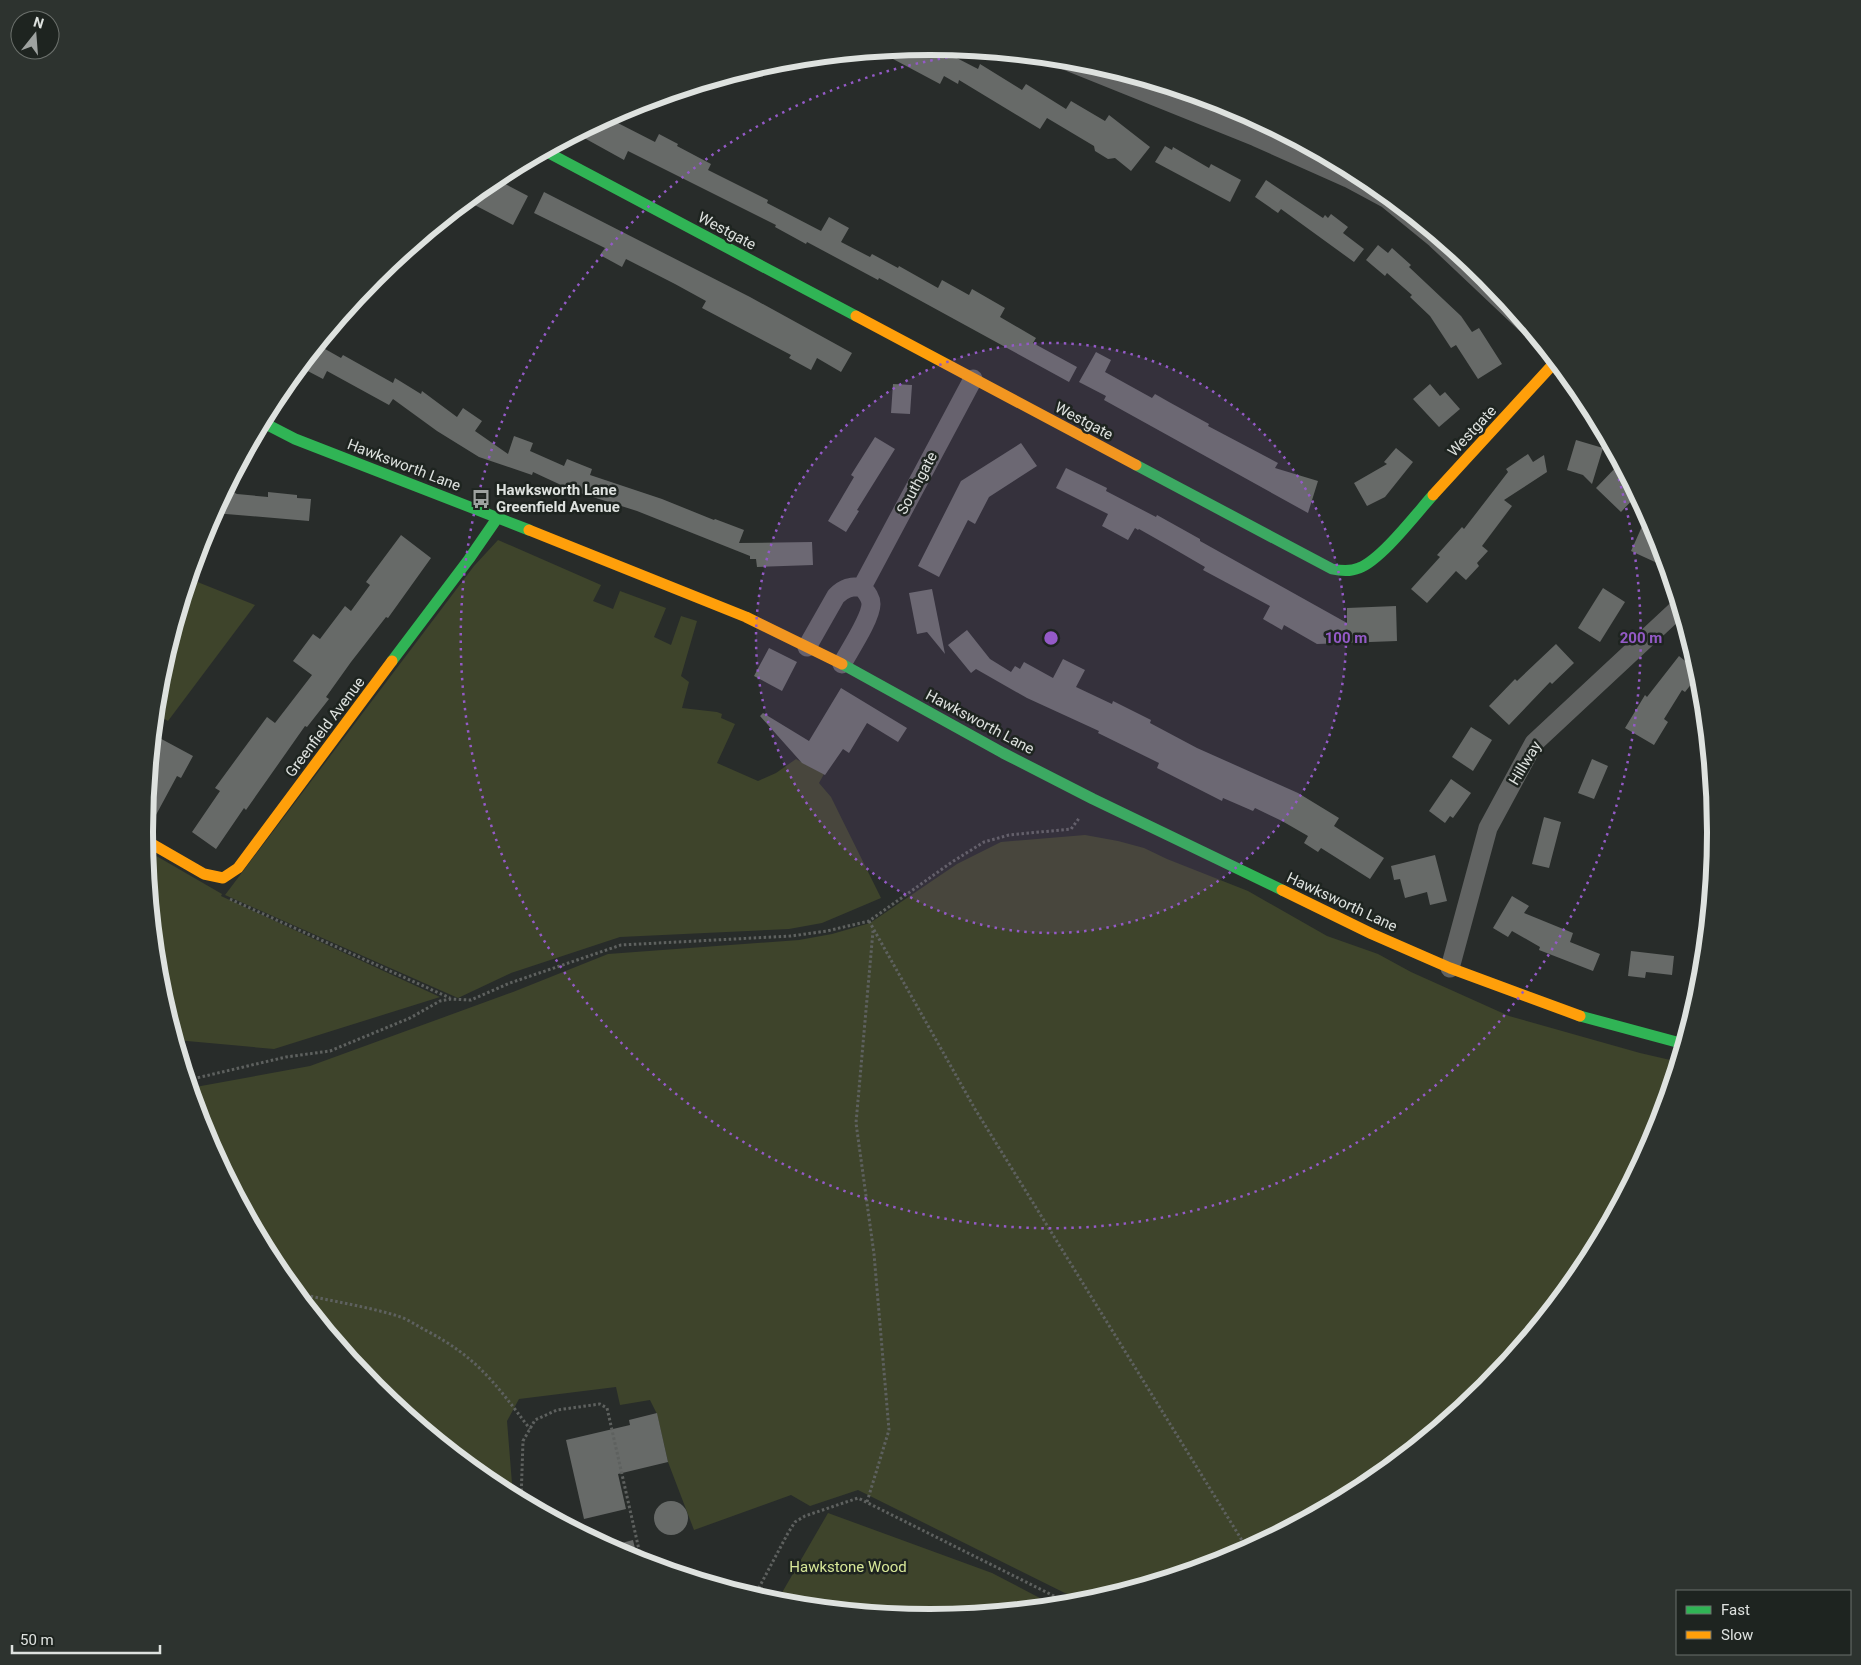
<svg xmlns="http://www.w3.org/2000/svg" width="1861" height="1665" viewBox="0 0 1861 1665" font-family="Roboto,sans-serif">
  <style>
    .green { fill: #3e442b }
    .building { fill: #676a68 }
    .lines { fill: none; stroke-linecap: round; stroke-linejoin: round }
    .path { stroke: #5e615f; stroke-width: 3; stroke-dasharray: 2.5 2.5; stroke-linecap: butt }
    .street { stroke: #616362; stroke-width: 19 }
    .fast { stroke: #30b455; stroke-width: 11 }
    .slow { stroke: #ff9f0a; stroke-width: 11 }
    .ring { fill: none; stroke: #945ac7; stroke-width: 2.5; stroke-dasharray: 2.5 5 }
    .labels { text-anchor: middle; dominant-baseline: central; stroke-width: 5; stroke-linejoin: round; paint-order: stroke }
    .street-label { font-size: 15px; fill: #dee2df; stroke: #1e2420 }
    .poi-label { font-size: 15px; font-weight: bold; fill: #dee2df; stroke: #1e2420; text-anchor: start }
    .park-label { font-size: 15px; fill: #d7e798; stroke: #1e2420 }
    .rim { fill: none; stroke: #dee2df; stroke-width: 6 }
    .centre { fill: #945ac7; stroke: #1e2420; stroke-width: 2.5 }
    .ring-label { font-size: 15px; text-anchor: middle; font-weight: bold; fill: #945ac7; stroke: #1e2420; stroke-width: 5; stroke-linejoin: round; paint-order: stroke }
  </style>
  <rect width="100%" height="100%" fill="#282c2a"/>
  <!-- green -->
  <path class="green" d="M498,540L601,585L593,601L613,609L620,591L666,608L654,637L671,645L681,616L697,621L681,676L689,682L682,708L717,712L722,714L721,718L735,724L717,763L758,781L776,773L796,759L824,774L819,783L831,797L881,898L822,923L789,929L620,937L511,973L458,998L225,895L474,566Z
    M190,579L255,605L168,721L156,714L159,679Z
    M1085,835L1118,841L1144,848L1167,859L1248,891L1327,936L1378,954L1411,972L1509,1016L1640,1053L1679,1062L1657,1134L1584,1270L1486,1389L1367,1486L1231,1559L1085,1603L858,1490L810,1506L791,1495L694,1530L668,1462L657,1414L650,1400L620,1405L616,1387L519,1399L507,1421L513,1496L493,1486L374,1388L277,1269L204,1133L190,1088L310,1066L513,992L608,954L799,940L832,934L870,923L957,864L1001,842Z
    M146,850L222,894L221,896L440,997L274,1049L176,1040L159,986Z
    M828,1513L992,1573L1055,1606L930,1619L776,1603Z"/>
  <!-- building -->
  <path class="building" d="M923,47L946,59L949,54L978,69L980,64L1022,90L1026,84L1066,109L1071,101L1105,121L1109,115L1150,147L1131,171L1115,158L1108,159L1095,151L1094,146L1047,118L1040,129L959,80L958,84L944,76L940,84L878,51Z
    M608,118L655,142L659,134L678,144L677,146L711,164L708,170L768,200L767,203L821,231L829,217L849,228L841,242L870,257L872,254L898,268L899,266L938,288L942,280L969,295L972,289L1005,308L1000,317L1036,338L1033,343L1077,367L1069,382L879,278L878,280L807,242L806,244L775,227L776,225L628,151L624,160L577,134Z
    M1165,146L1172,150L1173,147L1209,168L1211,164L1241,180L1230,202L1155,162Z
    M494,178L528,196L513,225L467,201Z
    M1266,180L1323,218L1325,215L1328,218L1331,214L1348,227L1343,233L1364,249L1354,262L1281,209L1278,213L1255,197Z
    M544,192L750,297L852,353L841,372L817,358L811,370L789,358L791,355L702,308L706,301L675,284L626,259L622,267L600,255L605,248L534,213Z
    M1378,245L1388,253L1392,248L1411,265L1409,267L1461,316L1472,332L1479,328L1502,364L1478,379L1456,345L1451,348L1430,316L1410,297L1412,295L1387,273L1385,276L1366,260Z
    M318,345L341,358L343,355L393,383L395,378L421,394L422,391L457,417L463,408L482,421L475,431L508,454L514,436L533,443L530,451L564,466L567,459L592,469L590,475L662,499L714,520L715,519L744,530L739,543L812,542L813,565L757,567L756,559H750V556L637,511L574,491L533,472L532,475L479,457L437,431L393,399L389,405L327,371L323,379L300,367Z
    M1096,352L1111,360L1105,372L1152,398L1155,394L1169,402L1209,424L1208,426L1278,463L1275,468L1318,481L1308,513L1104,400L1106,396L1079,382Z
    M893,384L912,385L910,414L891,413Z
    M1430,384L1440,396L1445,392L1460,409L1439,427L1413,399Z
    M875,437L895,449L857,510L859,511L846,532L828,521L854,477L851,475Z
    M1576,440L1603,448L1592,484L1583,475L1567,470Z
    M1021,443L1037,466L989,497L975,524L968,520L939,577L918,566L961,481Z
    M1396,448L1413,462L1385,497L1367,506L1354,483L1387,464L1384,462Z
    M1528,454L1533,462L1544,455L1547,472L1504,500L1512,506L1482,546L1488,551L1477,563L1479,566L1466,580L1456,571L1427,603L1411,589L1440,557L1437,555L1462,527L1464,529L1508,472L1506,469Z
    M1620,463L1637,495L1621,512L1596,488Z
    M1066,468L1107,488L1106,491L1156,517L1157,515L1200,539V541L1347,623V608L1396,606L1397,641L1317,644L1284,625L1282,630L1263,619L1270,606L1203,570L1205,567L1169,546L1139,529L1138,530L1135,528L1128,540L1102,526L1108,514L1056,488Z
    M227,489L237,494L268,497V492L297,495V498L311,499L309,521L214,513Z
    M1644,522L1654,527L1656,531L1668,568L1631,551Z
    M401,535L431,558L388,618L386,617L351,662L326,697L329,699L307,727L305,726L246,810L244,808L216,849L192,832L220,791L215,788L267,717L275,723L312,675L293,661L313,634L320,639L345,606L351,611L370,585L366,582Z
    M1603,588L1625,602L1600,642L1578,628Z
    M932,589L945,654L927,632L917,634L909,593Z
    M967,630L990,659L1011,672L1015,666L1020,669L1024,662L1053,678L1063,659L1085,670L1076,687L1112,704L1113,701L1151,720L1150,723L1197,748L1298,793L1339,818L1334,826L1384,858L1370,879L1321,848L1318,852L1304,843L1308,836L1282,821L1255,808L1253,811L1223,798L1222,801L1157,768L1159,763L1098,733L1099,731L1027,698L976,669L971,673L948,645Z
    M1556,644L1574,663L1552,684L1550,682L1509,725L1489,706L1515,679L1517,681Z
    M769,648L797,662L782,691L754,676Z
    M1679,656L1700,673L1685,692L1682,690L1664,719L1668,722L1654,745L1625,728L1645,695L1647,697Z
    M841,688L907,728L898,742L867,723L849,753L843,749L825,775L802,763L760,716L763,713L809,741Z
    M1471,727L1492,740L1473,771L1452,757Z
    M154,735L193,756L181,778L177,776L150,826L145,824Z
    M1592,759L1608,766L1594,799L1578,793Z
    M1451,779L1471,793L1453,818L1450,816L1445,823L1429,811Z
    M1544,817L1561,822L1549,868L1532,864Z
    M1435,855L1447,901L1430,905L1427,892L1405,898L1400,879L1394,880L1391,866Z
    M1512,896L1529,906L1524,913L1573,933L1570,942L1600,954L1593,971L1539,950L1540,947L1512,931L1508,937L1493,928Z
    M1631,951L1674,956L1672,975L1646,972L1645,978L1628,976Z
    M657,1413L668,1462L618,1474L626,1509L584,1519L566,1440L630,1425L629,1420Z
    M654 1518a17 17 0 1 1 34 0a17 17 0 1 1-34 0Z
    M633,1540L638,1561L629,1559L607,1547Z"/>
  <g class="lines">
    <!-- path -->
    <path class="path" d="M230,899L450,998
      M869,921L975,1109L1248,1550
      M188,1080L286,1057L330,1051L410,1018L440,1001L451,999L471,1000L510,983L621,945L791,936L827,931L869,921L952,862L984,842L1009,835L1071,829L1080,817
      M296,1293C330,1301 365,1306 398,1316C407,1319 416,1325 425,1330C477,1357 495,1383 530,1429
      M521,1501L523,1441L535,1420L557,1410L600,1404L607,1408L642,1563
      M867,1502L889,1430L874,1254L856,1123L873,931
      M754,1597L788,1533L795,1522L805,1516L858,1498L1072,1605"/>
    <!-- street -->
    <path class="street" d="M1062,59L1256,137L1348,178L1387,199L1436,239L1525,323
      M862,587L973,379
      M807,647L836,596C844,588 851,586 862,587C866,592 871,597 871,604C871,618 849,651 842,664
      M1450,968L1488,828L1534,743L1680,607"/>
    <!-- fast -->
    <path class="fast" d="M545,151L856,316
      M262,422L295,439L529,530
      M1136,465L1332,569C1341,571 1350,572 1359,568C1381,560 1416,514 1433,495
      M392,661L469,559L498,517
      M842,664L1003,753L1093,799L1282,890
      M1580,1016L1684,1044"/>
    <!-- slow -->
    <path class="slow" d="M856,316L1136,465
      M1433,495L1556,361
      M529,530L746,617L842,664
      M145,840L204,874L223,878L238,868L392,661
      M1282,890L1372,934L1450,968L1580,1016"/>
  </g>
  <!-- distance rings -->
  <circle cx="1051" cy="638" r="295" fill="#945ac7" fill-opacity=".12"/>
  <g class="ring">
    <circle cx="1051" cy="638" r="295"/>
    <path d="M1605 436A590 590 0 1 1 984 52"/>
  </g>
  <!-- icons -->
  <defs>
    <g id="bus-bare" transform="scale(1.5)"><path d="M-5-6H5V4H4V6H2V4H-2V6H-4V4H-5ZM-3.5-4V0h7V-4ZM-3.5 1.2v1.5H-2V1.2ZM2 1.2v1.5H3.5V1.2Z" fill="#9ea2a0" stroke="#1e2420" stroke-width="2.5" paint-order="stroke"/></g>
  </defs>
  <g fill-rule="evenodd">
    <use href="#bus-bare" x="481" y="499"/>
  </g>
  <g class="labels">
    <!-- street labels -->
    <g class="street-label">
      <text transform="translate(727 231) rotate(28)">Westgate</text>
      <text transform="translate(1084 421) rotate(28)">Westgate</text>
      <text transform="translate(1472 431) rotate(-47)">Westgate</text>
      <text transform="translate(404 465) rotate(21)">Hawksworth Lane</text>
      <text transform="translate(917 483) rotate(-62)">Southgate</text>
      <text transform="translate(980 722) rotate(28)">Hawksworth Lane</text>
      <text transform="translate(325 727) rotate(-53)">Greenfield Avenue</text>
      <text transform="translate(1525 763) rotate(-59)">Hillway</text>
      <text transform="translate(1342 902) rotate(25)">Hawksworth Lane</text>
    </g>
    <!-- poi labels -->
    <g class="poi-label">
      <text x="496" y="490">Hawksworth Lane<tspan x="496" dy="17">Greenfield Avenue</tspan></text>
    </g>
    <!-- park labels -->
    <g class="park-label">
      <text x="848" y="1567">Hawkstone Wood</text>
    </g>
  </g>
  <!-- crop -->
  <path d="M0 0H1861V1665H0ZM153 832a777 777 0 1 1 1554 0a777 777 0 1 1-1554 0Z" fill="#2d332f" fill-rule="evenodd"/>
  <path class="rim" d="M153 832a777 777 0 1 1 1554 0a777 777 0 1 1-1554 0Z"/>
  <circle cx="1051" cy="638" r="8" class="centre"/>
  <g class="ring-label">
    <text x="1346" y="643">100 m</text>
    <text x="1641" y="643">200 m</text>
  </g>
  <!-- legend -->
  <rect x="1676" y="1590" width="175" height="65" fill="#1e2420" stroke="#6b706c"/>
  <rect x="1686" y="1606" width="25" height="8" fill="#30b455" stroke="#6b706c"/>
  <text x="1721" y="1615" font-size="15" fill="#dee2df">Fast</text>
  <rect x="1686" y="1631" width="25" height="8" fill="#ff9f0a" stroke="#6b706c"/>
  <text x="1721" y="1640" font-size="15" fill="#dee2df">Slow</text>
  <!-- north arrow -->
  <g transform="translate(35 35) rotate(17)"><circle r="24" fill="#1e2420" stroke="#6b706c"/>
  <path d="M0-4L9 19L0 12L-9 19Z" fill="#9ea2a0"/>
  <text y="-8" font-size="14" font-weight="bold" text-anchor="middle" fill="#dee2df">N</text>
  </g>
  <!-- scale -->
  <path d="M12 1645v8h148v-8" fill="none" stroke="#dee2df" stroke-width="2.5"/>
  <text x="20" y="1645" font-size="15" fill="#dee2df" stroke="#1e2420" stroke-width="4" paint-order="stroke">50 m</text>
</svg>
